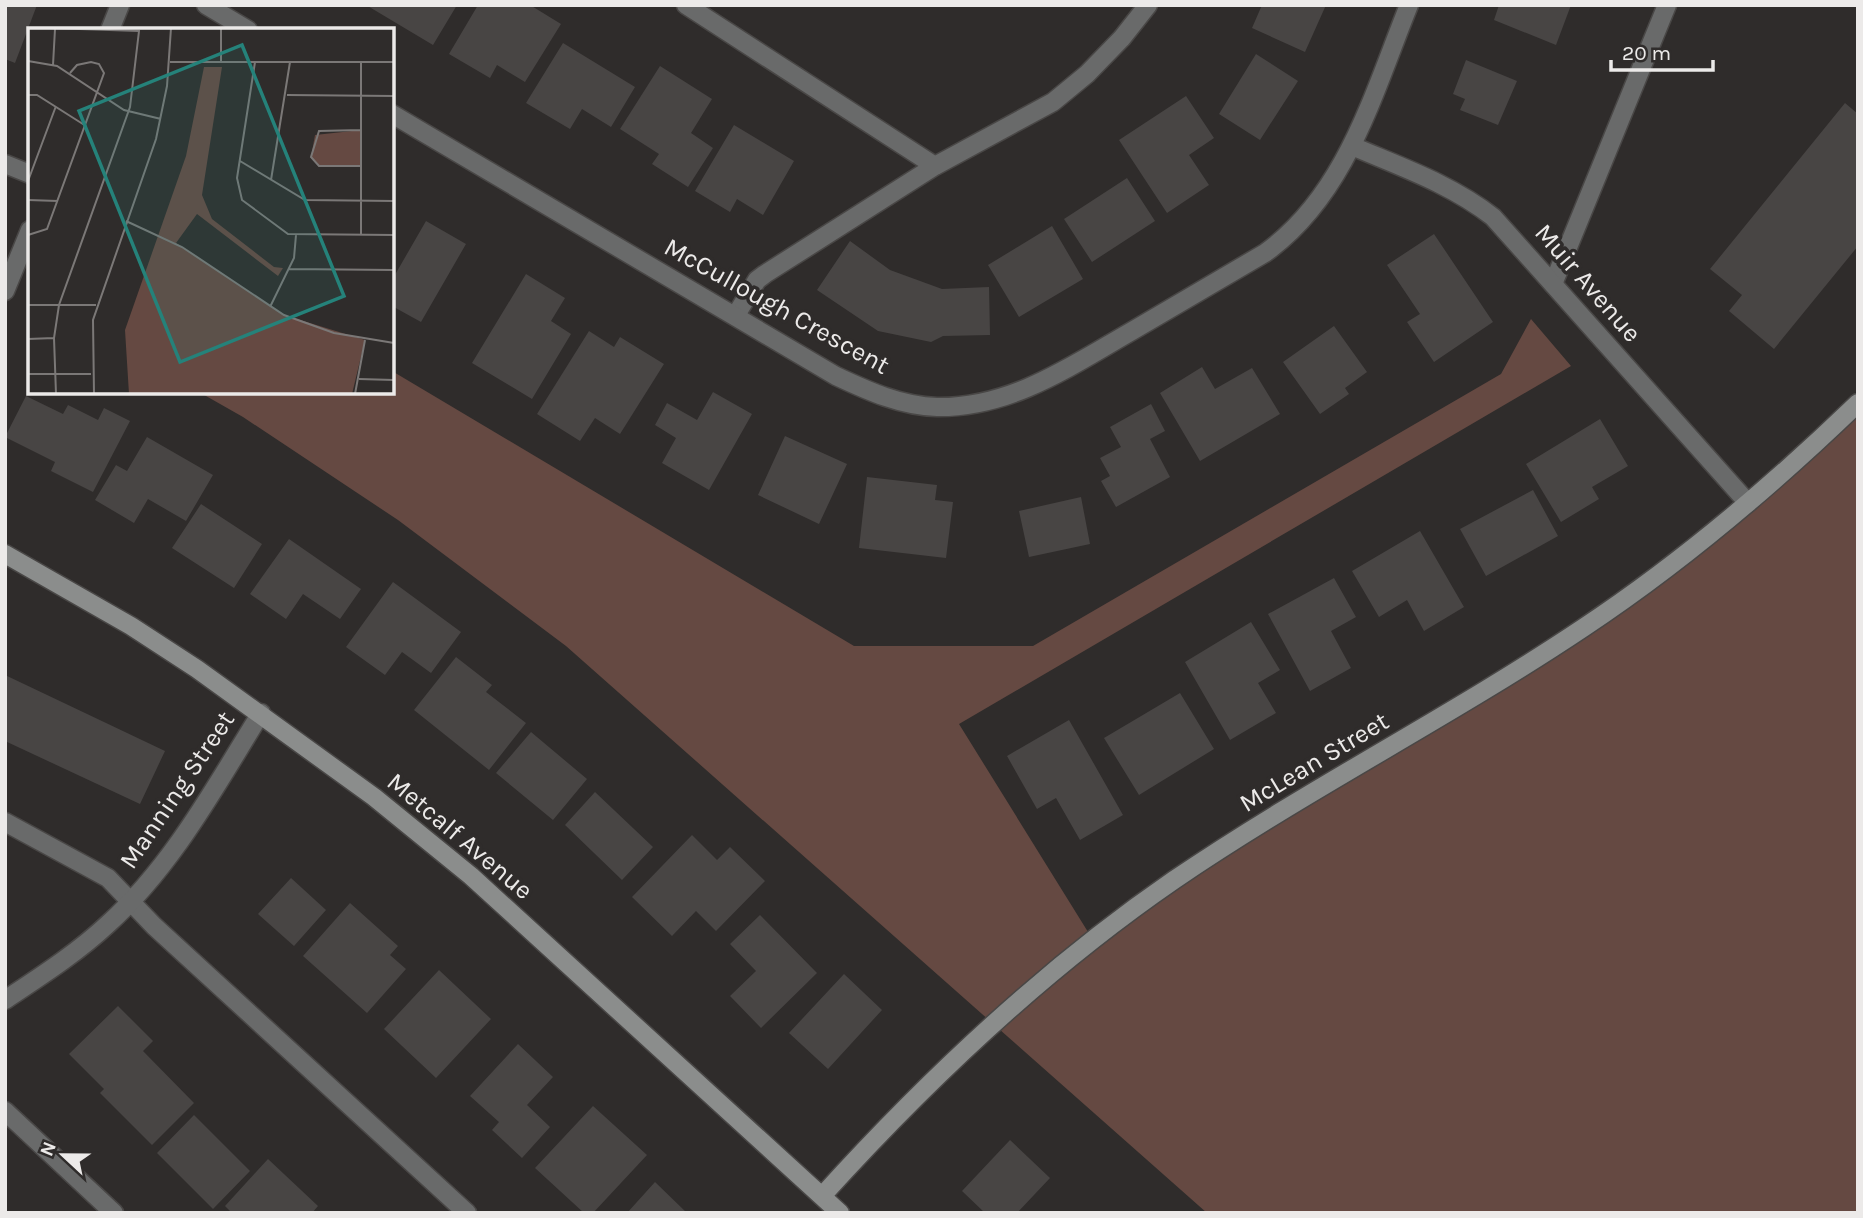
<svg xmlns="http://www.w3.org/2000/svg" width="1863" height="1218" viewBox="0 0 1863 1218" font-family="Karla,sans-serif">
  <style>
    .green { fill: #654942 }
    .building { fill: #484544 }
    .lines { fill: none; stroke-linecap: round; stroke-linejoin: round }
    .lane-casing { stroke: #494746; stroke-width: 21 }
    .street-casing { stroke: #494746; stroke-width: 21 }
    .secondary-casing { stroke: #494746; stroke-width: 21 }
    .lane { stroke: #696a6a; stroke-width: 18 }
    .street { stroke: #696a6a; stroke-width: 18 }
    .secondary { stroke: #8b8d8c; stroke-width: 18 }
    .labels { text-anchor: middle; dominant-baseline: central; stroke-width: 7; stroke-linejoin: round; paint-order: stroke }
    .street-label { font-size: 26px; fill: #eceae9; stroke: #2f2c2b }
    .inset-road { fill: none; stroke: #7b7877; stroke-width: 2 }
    .view { fill: #25827a; fill-opacity: 0.15; stroke: #25827a; stroke-width: 3.5 }
    .inset-edge { fill: none; stroke: #eceae9; stroke-width: 3.5 }
  </style>
  <rect width="100%" height="100%" fill="#2f2c2b"/>
  <!-- green -->
  <path class="green" d="M1531,319L1571,366L959,724L1093,940L1585,627L1858,403V1213H1207L566,646L398,520L243,417L199,392H392V371L854,646H1033L1501,374Z"/>
  <!-- building -->
  <path class="building" d="M5,5H37L15,63L5,59Z
    M366,5H457L433,45Z
    M478,5H530L561,24L525,82L497,65L490,78L449,54Z
    M1262,5H1326L1305,52L1252,28Z
    M1499,5H1571L1556,45L1494,20Z
    M563,43L635,87L611,127L582,109L570,129L526,103Z
    M1256,54L1298,81L1260,140L1219,114Z
    M1466,60L1517,81L1498,125L1460,110L1465,99L1453,94Z
    M660,66L712,99L691,133L713,148L688,187L652,164L659,154L620,129Z
    M1186,96L1214,138L1189,155L1209,185L1167,213L1119,140Z
    M1845,103L1858,114V246L1774,349L1729,311L1742,295L1710,269Z
    M734,125L794,161L763,215L737,199L730,212L695,191Z
    M1127,178L1155,221L1092,262L1064,219Z
    M426,221L466,244L421,322L392,306V280Z
    M1052,226L1083,279L1019,317L988,265Z
    M1434,234L1493,322L1434,362L1407,322L1420,314L1387,265Z
    M850,241L890,270L942,289L989,287L990,335L943,336L931,342L878,331L817,290Z
    M526,274L565,298L551,321L571,334L532,399L472,363Z
    M1334,326L1367,372L1345,388L1349,394L1320,414L1283,362Z
    M589,331L614,347L620,337L664,364L620,434L595,418L580,441L537,414Z
    M1202,367L1215,389L1252,368L1280,414L1200,461L1160,393Z
    M713,392L752,414L709,490L662,463L676,438L655,425L667,403L697,420Z
    M26,396L63,414L68,405L98,420L104,408L130,421L93,492L51,471L55,462L5,437Z
    M1151,404L1165,431L1150,439L1170,477L1116,507L1101,481L1110,476L1100,458L1121,447L1110,427Z
    M1600,419L1628,466L1592,487L1599,499L1561,522L1526,464Z
    M785,436L847,464L819,524L758,495Z
    M147,437L213,475L186,521L148,499L134,523L95,500L116,465L127,471Z
    M867,477L937,485L935,500L953,502L946,558L859,548Z
    M1533,490L1558,536L1486,576L1460,529Z
    M1081,497L1090,544L1029,557L1019,511Z
    M201,504L262,544L234,588L172,548Z
    M1420,531L1464,607L1424,631L1407,600L1379,617L1352,571Z
    M289,539L361,589L340,619L303,594L286,619L250,594Z
    M1334,578L1356,617L1331,631L1351,668L1310,691L1268,614Z
    M393,582L461,632L431,673L402,652L385,675L346,647Z
    M1251,622L1280,670L1258,683L1276,713L1230,740L1185,662Z
    M456,657L492,685L486,692L526,723L489,770L414,710Z
    M5,675L165,751L140,804L5,741Z
    M1180,693L1214,749L1139,795L1104,738Z
    M1069,720L1123,815L1080,840L1056,798L1037,809L1007,756Z
    M531,732L587,779L553,820L496,773Z
    M595,792L653,847L622,880L565,825Z
    M692,835L717,860L730,847L765,881L716,931L696,911L672,936L632,897Z
    M291,878L326,910L294,946L258,914Z
    M350,903L398,946L390,955L406,969L367,1013L303,956Z
    M760,915L817,973L761,1028L730,996L756,971L730,944Z
    M439,970L491,1019L436,1078L384,1029Z
    M844,974L882,1010L828,1069L789,1033Z
    M118,1006L153,1041L143,1051L194,1103L152,1145L100,1093L104,1089L69,1054Z
    M518,1044L553,1077L527,1105L550,1127L522,1158L492,1130L499,1122L470,1096Z
    M593,1106L647,1155L593,1213H584L535,1168Z
    M194,1115L250,1171L213,1209L157,1153Z
    M1010,1140L1050,1178L1017,1213H985L962,1191Z
    M268,1159L318,1206L312,1213H232L225,1206Z
    M655,1182L687,1213H627Z"/>
  <g class="lines">
    <!-- lane casing -->
    <g class="lane-casing">
      <path id="lane" d="M686,5L935,166
        M5,164L30,174
        M1553,284L1667,5
        M736,315L757,280L765,274L935,166L1053,102L1087,74L1122,38L1148,5
        M5,822L108,878L154,926L467,1213"/>
    </g>
    <!-- street casing -->
    <g class="street-casing">
      <path id="street" d="M206,5L248,30
        M110,30L120,5
        M392,114L836,376C868,391 901,406 937,407C1011,408 1071,366 1132,331C1177,305 1221,279 1265,253C1346,195 1373,94 1409,5
        M1352,146C1401,167 1451,184 1493,217L1748,503
        M5,291L30,230
        M5,1000C41,976 77,953 108,924C173,865 215,787 261,713
        M5,1111L114,1213"/>
    </g>
    <!-- secondary casing -->
    <g class="secondary-casing">
      <path id="secondary" d="M5,554L131,626L197,669L374,797L471,876L840,1213
        M822,1196C928,1079 1043,970 1174,880C1306,790 1450,717 1583,628C1681,563 1773,485 1858,403"/>
    </g>
    <!-- lane -->
    <use href="#lane" class="lane"/>
    <!-- street -->
    <use href="#street" class="street"/>
    <!-- secondary -->
    <use href="#secondary" class="secondary"/>
  </g>
  <g class="labels">
    <!-- street labels -->
    <g class="street-label">
      <text transform="translate(1588 283) rotate(49)">Muir Avenue</text>
      <text transform="translate(777 306) rotate(29)">McCullough Crescent</text>
      <text transform="translate(1314 762) rotate(-31)">McLean Street</text>
      <text transform="translate(177 790) rotate(-56)">Manning Street</text>
      <text transform="translate(460 836) rotate(40)">Metcalf Avenue</text>
    </g>
  </g>
  <!-- overview -->
  <g transform="translate(28 28)">
    <rect width="366" height="366" fill="#2f2c2b"/>
    <path d="M176,39H194L174,167L184,191L246,239L255,240L250,248L169,186L148,215L256,287L337,312L324,366H101L97,302L158,128ZM333,102V138H291L283,129L287,107Z" fill="#654942"/>
    <path class="inset-road" d="M21,0L111,3L102,79L31,277L26,310L28,366M0,33L29,38L96,82L133,91M142,34H366M193,34V0M227,34L209,150L214,172L260,206L366,207M333,34V207M25,37L27,1M0,67H9L58,98M259,67L366,68M333,102L291,103L283,129L291,138H333M212,133L277,172L366,173M243,152L262,34M0,153L28,78M0,172L30,173M98,193L154,219L256,287L306,305L366,315M0,207L19,201L76,45L71,36L63,34L49,37L42,45M261,241L366,242M0,277H68M242,279L266,230L268,207M0,311L26,310M0,346H63M331,351L366,352M66,366L65,292L128,111L139,58L143,0M327,366L337,312"/>
    <path class="view" d="M214,17L316,268L152,334L51,83Z"/>
    <rect width="366" height="366" class="inset-edge"/>
  </g>
  <!-- border -->
  <rect width="1863" height="1218" fill="none" stroke="#eceae9" stroke-width="14"/>
  <!-- north arrow -->
  <g transform="translate(63 1155) rotate(292)" stroke="#2f2c2b" stroke-width="5" paint-order="stroke">
  <path d="M0-5L12 26L0 18L-12 26Z" fill="#eceae9"/>
  <text y="-10" font-size="19" font-weight="bold" text-anchor="middle" fill="#eceae9">N</text>
  </g>
  <!-- scale -->
  <path d="M1611 60v10h102v-10" fill="none" stroke="#eceae9" stroke-width="3.5"/>
  <text x="1622" y="60" font-size="21" fill="#eceae9" stroke="#2f2c2b" stroke-width="5" paint-order="stroke">20 m</text>
</svg>
